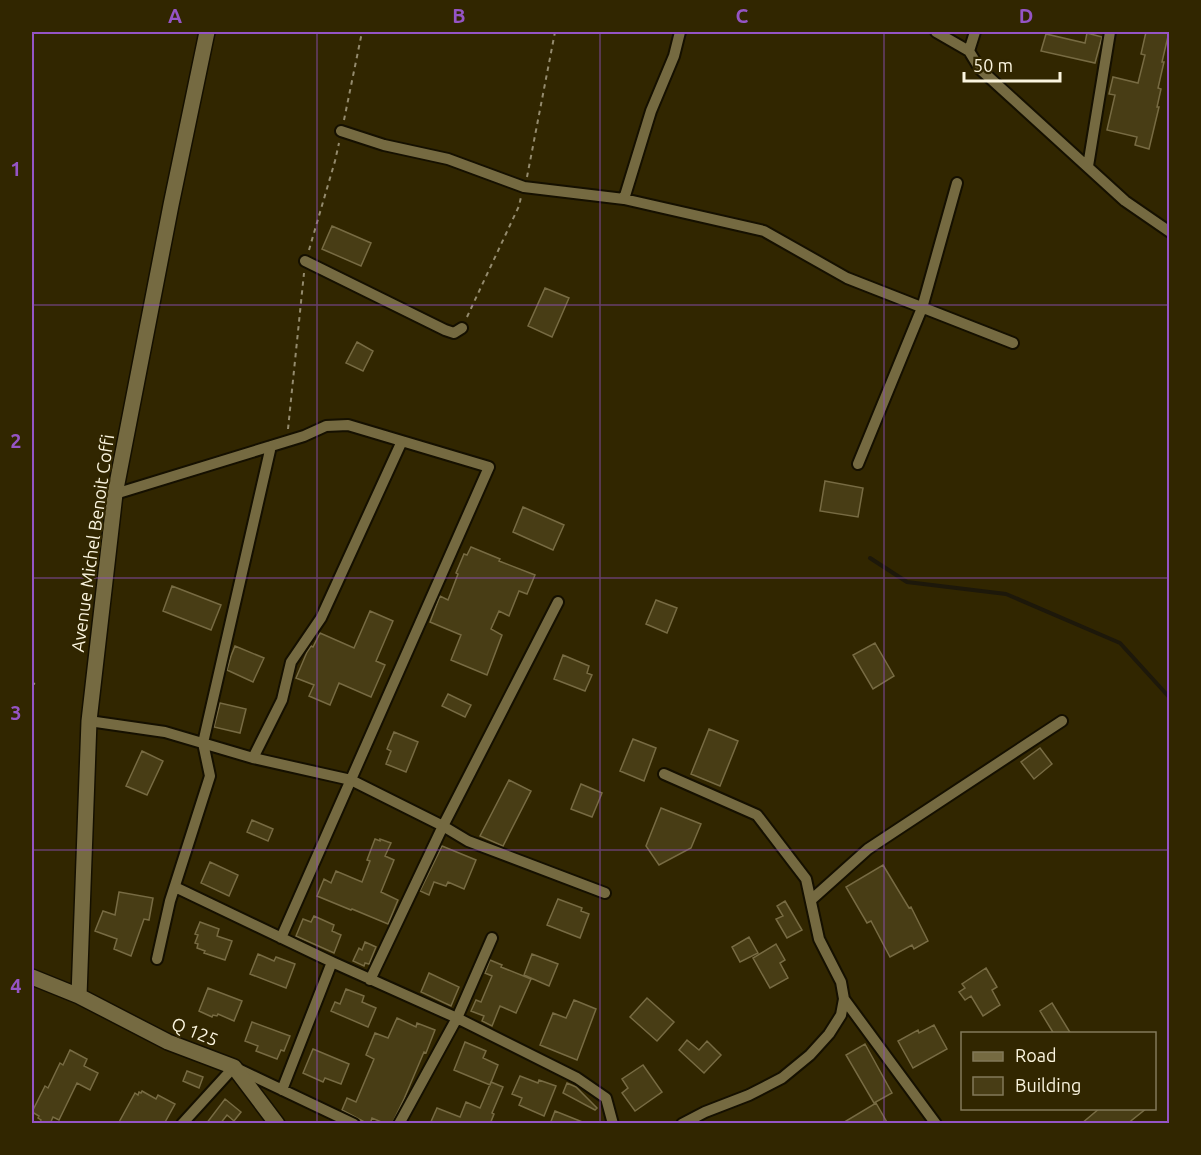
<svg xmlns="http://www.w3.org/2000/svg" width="1201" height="1155" viewBox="0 0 1201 1155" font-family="Ubuntu,sans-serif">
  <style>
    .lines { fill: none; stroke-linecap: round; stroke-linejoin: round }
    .stream { stroke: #1d180a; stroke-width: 4 }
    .building { fill: #483d15; stroke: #776b43; stroke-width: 1.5 }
    .street-casing { stroke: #151000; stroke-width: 14 }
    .secondary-casing { stroke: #151000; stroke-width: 18 }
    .path { stroke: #948b6d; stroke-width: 2; stroke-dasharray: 4.5 4.5; stroke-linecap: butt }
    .street { stroke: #756a41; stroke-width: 10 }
    .secondary { stroke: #756a41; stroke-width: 15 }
    .grid { fill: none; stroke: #9554c5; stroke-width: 1.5; stroke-opacity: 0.55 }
    .labels { text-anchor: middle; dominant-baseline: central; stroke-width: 4.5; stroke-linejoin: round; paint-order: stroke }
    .street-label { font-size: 18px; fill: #fbf5df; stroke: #312600 }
    .neatline { fill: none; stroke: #9554c5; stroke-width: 2 }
    .grid-label { font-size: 20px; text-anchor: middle; font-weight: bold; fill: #9554c5 }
  </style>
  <rect width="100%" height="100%" fill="#312600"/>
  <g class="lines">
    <!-- stream -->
    <path class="stream" d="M870,558L907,582L1006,594L1120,643L1170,698"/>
  </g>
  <!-- building -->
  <path class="building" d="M1146,32H1169L1162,62H1164L1158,88L1161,89L1157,107H1159L1149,149L1135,145L1137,137L1107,130L1115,95L1109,94L1113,77L1138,83L1145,55L1141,54Z
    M1087,33L1102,37L1095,63L1041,51L1046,34L1085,43Z
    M332,226L371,243L361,266L322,249Z
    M545,288L569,298L552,337L528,326Z
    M357,342L373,351L363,371L346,363Z
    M825,481L863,488L858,517L820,511Z
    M523,507L564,525L553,550L513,532Z
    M471,547L500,559L499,561L535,575L527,594L519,591L509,616L499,611L491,629L502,635L487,675L451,660L461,635L430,622L440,596L448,600L458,574L456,573L464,554L467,555Z
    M172,586L221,605L211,630L163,611Z
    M656,600L677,608L667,633L646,624Z
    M370,611L393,621L376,661L385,665L371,697L339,683L330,705L309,696L314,685L296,678L307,652L311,646L313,647L320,633L354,648Z
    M875,643L894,676L873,689L853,655Z
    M235,646L264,658L253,682L227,670L231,656Z
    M563,655L589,666L587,673L592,675L585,691L554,679Z
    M448,694L471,705L465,717L442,706Z
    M220,703L246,709L240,733L214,727Z
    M709,729L738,741L720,786L691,774Z
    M394,732L418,742L406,772L386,764L391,751L387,749Z
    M633,739L656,748L644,781L620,771Z
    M1040,748L1052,764L1034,779L1021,762Z
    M142,751L163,761L147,795L126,786Z
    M509,780L531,791L503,846L480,836Z
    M581,784L602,793L592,817L571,809Z
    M661,808L701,824L691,848L659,865L646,846Z
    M252,820L273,829L268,841L247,832Z
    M375,839L380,841V839L391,843L385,856L394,860L381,892L398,900L388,924L352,909L351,910L317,896L324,879L331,883L336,871L362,882L370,861L367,860Z
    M442,846L476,860L464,889L448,882L446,886L434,882L429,895L420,891Z
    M210,862L238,875L229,896L201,883Z
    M883,865L909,908L911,907L928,941L914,949L912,945L890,957L871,921L867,923L846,887Z
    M119,892L153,898L149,920L144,919L131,956L114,949L117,939L95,931L103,911L115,915Z
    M558,899L582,908L581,911L589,914L580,938L547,925Z
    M785,901L802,930L787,938L776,919L783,916L777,906Z
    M314,916L334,925L332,931L341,935L334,953L296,936L303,919L311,922Z
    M200,922L219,929L217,936L232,941L225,960L204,953L205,951L197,948L198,944L195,943L198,935L195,934Z
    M749,937L758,953L740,962L732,947Z
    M365,942L376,947L369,964L365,963L364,966L353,961L359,948L362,950Z
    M776,944L785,960L780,963L788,978L770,988L753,958Z
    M258,954L274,961L276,957L295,964L286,988L250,974Z
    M532,954L558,964L549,986L524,975Z
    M490,960L502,965L501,967L531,979L516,1013L500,1006L492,1026L482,1021L484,1016L471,1011L476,1000L481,1002L492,976L485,973Z
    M986,968L997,987L992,990L1000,1005L983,1016L971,996L965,1000L959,992L965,988L962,984Z
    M429,973L459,987L451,1006L421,992Z
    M208,988L242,1001L234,1021L218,1014L217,1016L213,1015L212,1017L199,1011Z
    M346,989L364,996L362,1002L376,1008L368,1027L331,1011L335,1002L340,1004Z
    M647,998L674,1022L657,1041L630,1017Z
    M574,1000L596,1009L577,1060L540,1045L553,1013L566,1018Z
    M1052,1003L1071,1034H1054L1040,1011Z
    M397,1018L416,1027L417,1023L435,1030L426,1053L424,1052L404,1099L392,1124H386L372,1118L370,1124H368L342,1110L347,1098L356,1102L374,1059L366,1055L375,1033L388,1038Z
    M252,1022L290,1036L284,1051L281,1050L277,1059L256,1051L258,1046L245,1041Z
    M934,1025L947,1049L913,1068L898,1041L918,1030L919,1033Z
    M687,1040L699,1050L707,1041L721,1055L704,1073L679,1050Z
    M465,1042L486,1051L483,1058L498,1065L490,1085L454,1070Z
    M865,1044L892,1093L874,1103L846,1055Z
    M313,1049L349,1064L341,1084L325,1078L323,1082L303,1073Z
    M70,1050L87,1059L84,1066L98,1073L90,1090L77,1083L59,1120L53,1117L50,1124H39L41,1120L38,1118L39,1116L32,1112L45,1086L48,1088L60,1063L63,1065Z
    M643,1065L662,1092L635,1111L622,1093L628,1088L622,1079Z
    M187,1071L203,1077L199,1088L183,1081Z
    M520,1076L538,1083L539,1080L556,1086L544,1116L519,1105L522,1098L512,1094Z
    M491,1082L503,1087L492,1113L494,1114L490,1124H430L437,1108L460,1117L466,1102L480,1108Z
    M567,1083L576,1087L597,1108L595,1110L563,1093Z
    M142,1091L156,1099L158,1095L175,1104L164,1124H118L135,1093L138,1095L139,1092L141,1093Z
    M225,1099L241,1112L234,1121L227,1115L220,1124H206Z
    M876,1103L888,1124H841Z
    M1100,1108H1147L1127,1124H1081Z
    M555,1111L585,1123V1124H550Z"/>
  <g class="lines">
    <!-- street casing -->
    <g class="street-casing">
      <path id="street" d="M936,32L969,51L980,69L1125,201L1170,232
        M969,51L975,32
        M341,131L384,145L448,159L524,187L624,199L764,231L847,278L1013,343
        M1088,166L1110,32
        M624,199L651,111L674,56L680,32
        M305,261L445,330L454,333L462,328
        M858,464L922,308L957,183
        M115,494L304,436L326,426L348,425L489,467L281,938
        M89,721L165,732L253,758L351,780L443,826L468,841L605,893
        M253,758L282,700L291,662L321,618L402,441
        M664,774L757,815L806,879L819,939L841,982L844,999L841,1015L829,1034L810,1055L782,1078L749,1095L705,1112L682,1124
        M175,887L332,962L457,1018L577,1078L606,1098L613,1124
        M811,900L868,849L1062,721
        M157,959L170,901L210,776L203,743L271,446
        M370,980L443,826L558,602
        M844,999L936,1124
        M282,1090L332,962
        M182,1124L234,1067L354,1124
        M399,1124L457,1018L492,938"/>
    </g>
    <!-- secondary casing -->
    <g class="secondary-casing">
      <path id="secondary" d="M32,977L79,996L168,1042L234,1067L277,1124
        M79,996L89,721L115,494L171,205L207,32"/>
    </g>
    <!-- path -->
    <path class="path" d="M344,120L362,32
      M527,177L555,32
      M309,250L335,161L339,143
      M467,317L519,206L521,197
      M288,429L304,273
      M32,683L35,684"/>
    <!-- street -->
    <use href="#street" class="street"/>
    <!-- secondary -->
    <use href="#secondary" class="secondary"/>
  </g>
  <!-- grid -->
  <path class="grid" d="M317,32V1124M600,32V1124M884,32V1124M32,305H1170M32,578H1170M32,850H1170"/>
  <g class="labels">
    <!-- street labels -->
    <g class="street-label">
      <text transform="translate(92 543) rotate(-82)">Avenue Michel Benoit Coffi</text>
      <text transform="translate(195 1031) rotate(22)">Q 125</text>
    </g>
  </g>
  <!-- border -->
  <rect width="1201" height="1155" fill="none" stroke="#312600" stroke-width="66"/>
  <!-- legend -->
  <rect x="961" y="1032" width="195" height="78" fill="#312600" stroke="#827959" stroke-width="1.5"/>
  <rect x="973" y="1052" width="30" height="9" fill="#756a41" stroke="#827959" stroke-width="1.5"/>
  <text x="1015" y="1062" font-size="18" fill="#fbf5df">Road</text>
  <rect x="973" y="1077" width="30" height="18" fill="#483d15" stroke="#827959" stroke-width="1.5"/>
  <text x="1015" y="1092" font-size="18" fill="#fbf5df">Building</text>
  <!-- scale -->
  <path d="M964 72v9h96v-9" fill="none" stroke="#fbf5df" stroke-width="3"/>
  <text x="973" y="72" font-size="18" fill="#fbf5df" stroke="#312600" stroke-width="4.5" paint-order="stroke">50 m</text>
  <rect x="33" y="33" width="1135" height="1089" class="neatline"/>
  <g class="grid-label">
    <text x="175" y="23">A</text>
    <text x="459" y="23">B</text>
    <text x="742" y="23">C</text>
    <text x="1026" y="23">D</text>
    <text x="16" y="176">1</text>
    <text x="16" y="448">2</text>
    <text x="16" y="720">3</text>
    <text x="16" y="993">4</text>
  </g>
</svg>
